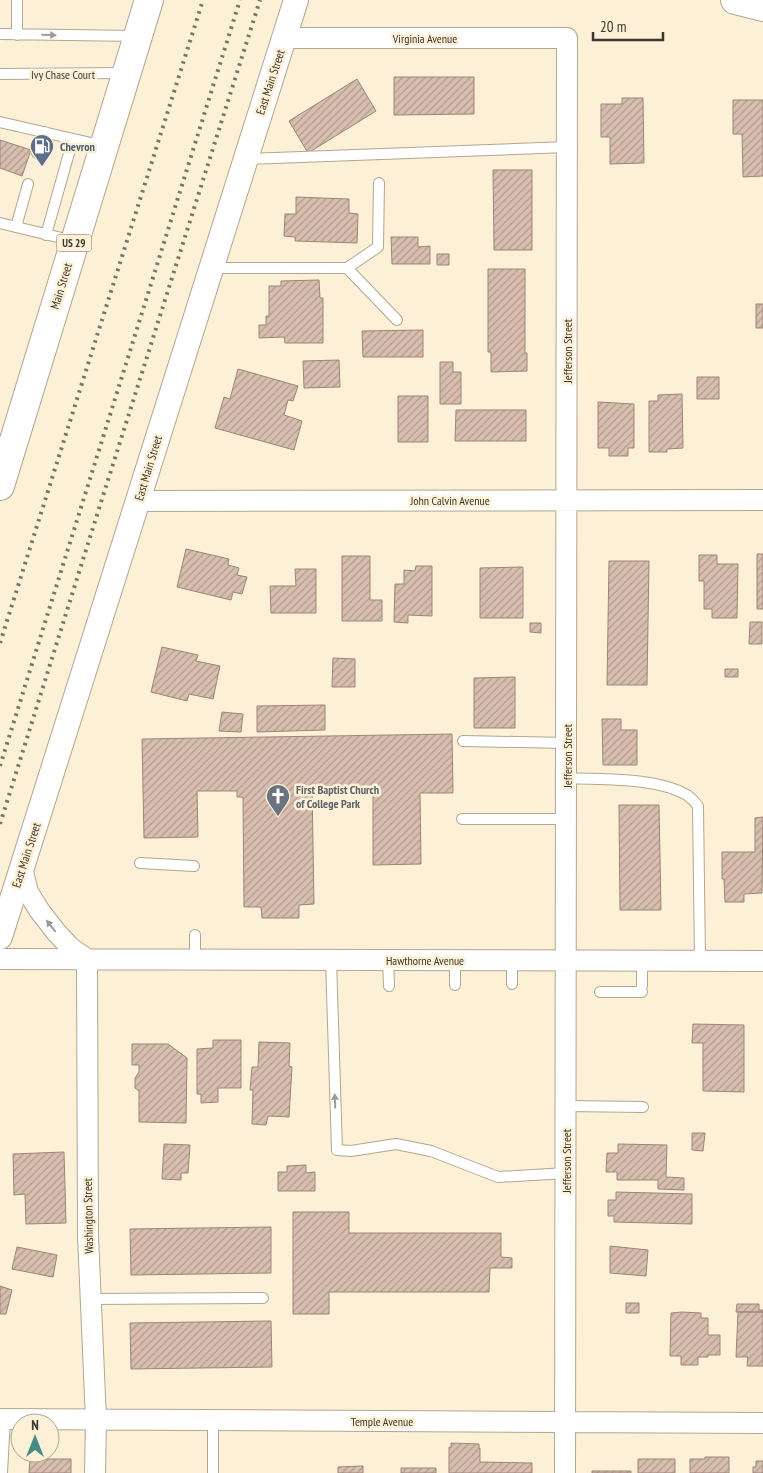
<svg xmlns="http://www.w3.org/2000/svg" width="763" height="1473" viewBox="0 0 763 1473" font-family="'PT Sans Narrow',sans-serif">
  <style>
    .building { fill: url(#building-hatch); stroke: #9c8576 }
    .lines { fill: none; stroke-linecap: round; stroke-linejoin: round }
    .service-casing { stroke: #b1a78e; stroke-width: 12 }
    .minor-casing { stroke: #b1a78e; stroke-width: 22 }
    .tertiary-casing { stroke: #b1a78e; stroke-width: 26 }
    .secondary-casing { stroke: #b1a78e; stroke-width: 30 }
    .primary-casing { stroke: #b1a78e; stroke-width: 30 }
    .service { stroke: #fff; stroke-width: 10 }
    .minor { stroke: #fff; stroke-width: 20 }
    .tertiary { stroke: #fff; stroke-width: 24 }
    .secondary { stroke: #fff; stroke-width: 28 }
    .primary { stroke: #fff; stroke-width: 28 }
    .rail { stroke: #7b7465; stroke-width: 4; stroke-dasharray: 2.5 5; stroke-linecap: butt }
    .oneway { fill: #9e9b96 }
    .labels { text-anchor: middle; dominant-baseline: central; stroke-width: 5; stroke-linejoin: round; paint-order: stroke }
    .shield { fill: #fcf1d7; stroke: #766f60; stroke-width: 1 }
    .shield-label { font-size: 11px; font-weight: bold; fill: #3c372d }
    .street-label { font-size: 12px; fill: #3c372d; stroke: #fcf1d7 }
    .service-label { font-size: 12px; font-weight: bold; fill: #4e5e75; stroke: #fcf1d7; text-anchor: start }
    .worship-label { font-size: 12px; font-weight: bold; fill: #5b616d; stroke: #fcf1d7; text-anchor: start }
  </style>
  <defs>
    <pattern id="building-hatch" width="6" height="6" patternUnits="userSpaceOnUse" patternTransform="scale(1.25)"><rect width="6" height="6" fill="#d8beaf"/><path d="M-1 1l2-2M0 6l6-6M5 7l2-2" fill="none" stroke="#b09b8f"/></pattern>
  </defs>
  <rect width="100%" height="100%" fill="#fcf1d7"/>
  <!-- building -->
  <path class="building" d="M394,77H474V114L394,115Z
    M357,79L376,111L308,153L289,121Z
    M622,98H643L644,163L610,164V137H601V104H622Z
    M733,100H763V176L743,177L742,134H733Z
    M0,140L31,150L22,176L0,168Z
    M493,170H532V250H494Z
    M296,197L349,199V213L358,214L357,243L295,241V237L284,236L285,214H296Z
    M391,237H418V247L430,246V264H392Z
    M437,254H449V265H437Z
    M488,269H525V353H527V371L491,372V352H488Z
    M319,280L320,298H323V343H285L284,337L259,338V325H266V316H269V286H281V281Z
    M756,304H763V328H756Z
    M423,330V357H363L362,331Z
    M339,360L340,387L304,388L303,361Z
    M440,362H453V372H461V404H440Z
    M238,369L298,386L293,401L288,400L284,415L302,421L294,450L215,428L224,397L230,399Z
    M697,377H719V399H697Z
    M682,394L683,448L667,449V452H649V401H658V395Z
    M398,396H428V442H398Z
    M598,402L634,404V448H628V456H609V448H598Z
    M456,410H526V441H455Z
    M186,549L229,559L228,565L239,568L237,575L247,577L242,594L233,592L231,600L177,587Z
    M757,554H763V609H757Z
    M699,555H717V564H738L737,618H712V609H704V581H699Z
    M342,556H370V600H382V621H342Z
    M609,561H649L647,685H607Z
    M416,566H432V616L408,615V623L394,622L395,584H404V570L415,571Z
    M523,567V618H480V568Z
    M295,569H316V613H271L270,586H296Z
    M750,622H762V644H749Z
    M530,623H541V633L530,632Z
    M162,647L198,655L196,661L220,666L213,699L189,694L187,701L151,692Z
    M333,658L355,659V687H332Z
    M725,669H738V677H725Z
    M515,677V728H474V678Z
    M325,705V730L257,732V706Z
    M222,712L243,714L241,732L219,731Z
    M602,719H621V730H637V765H603Z
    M452,734L453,793H420L421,864L373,865V793L363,794L362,786H312L314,904L299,905V918H262L261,907H244L243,797H237V791H197L198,837L144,838L142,739Z
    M619,805H659L661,910H620Z
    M763,817L762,893L744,894V902H725L724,879H722V852H755V818Z
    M693,1024L744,1025V1092L703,1091V1043H692Z
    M213,1040H241V1088H218V1102L201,1103V1094H197V1049L213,1048Z
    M259,1042L290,1043L289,1066L292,1067L289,1117L268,1116L266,1125L252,1124L253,1090H250L252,1067H258Z
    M132,1044H168L187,1058L186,1123L139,1122V1091L135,1088V1078L139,1072V1065H132Z
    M692,1133H705L703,1151L692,1150Z
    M164,1144L190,1145L188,1173H181V1180L162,1179Z
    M618,1144L667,1145L666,1177L684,1178V1190L658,1189V1180H617V1172H606L607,1153H618Z
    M64,1152L66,1223L26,1224L25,1194L14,1195L13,1154Z
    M306,1165V1173L315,1172V1191H278V1172H287V1166Z
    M616,1192L692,1194V1224L614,1222V1216H608V1200H616Z
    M293,1212H349V1233H501V1257L512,1258V1268H490L489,1292H329V1314H293Z
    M271,1227V1273L131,1275L130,1229Z
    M610,1246L648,1250L646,1276L610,1273Z
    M17,1247L57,1255L53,1277L12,1269Z
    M0,1286L12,1290L6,1314H0Z
    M626,1303H639V1313H626Z
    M737,1304H759V1310H763V1312H736Z
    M682,1312L701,1313V1318H708V1335H720V1355H708V1357H698V1365H681V1356H670L671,1313Z
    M738,1312H763V1366H747L748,1357H736Z
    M271,1321L272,1367L131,1369L130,1323Z
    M451,1443L479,1444V1448H480V1462L532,1463V1473H449V1447L451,1448Z
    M705,1457H729V1473H690V1459H705Z
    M30,1459H71V1473H29Z
    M638,1459H675V1473H638Z
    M756,1461H763V1473H753V1467H756Z
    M363,1466V1473H338V1467Z
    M401,1468H436V1473H401Z
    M592,1471H631V1473H592Z"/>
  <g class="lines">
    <!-- service casing -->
    <g class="service-casing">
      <path id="service" d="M17,0V35
        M0,34L136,36
        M0,74L125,73
        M0,122L104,146
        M37,153L45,132
        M246,159L567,147
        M0,223L74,241
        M16,227L28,184
        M46,235L73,139
        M212,268H347L397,320
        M347,268L378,247L379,183
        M463,741L567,743
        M567,778C603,780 655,777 687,795C691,798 695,802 698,806L700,961
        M462,819H567
        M140,863L194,866
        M195,935V960
        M331,960L337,1150L351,1151L396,1144L431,1151L498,1177L566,1173
        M388,960L389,986
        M455,960V985
        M512,961V984
        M642,961V986
        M600,992H642
        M566,1106L643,1107
        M89,1299L263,1298
        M2,1473L5,1419
        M213,1473V1420"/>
    </g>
    <!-- minor casing -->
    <g class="minor-casing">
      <path id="minor" d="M284,38H567L565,1473
        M138,501L763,500
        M22,868L28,892L39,910L56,932L71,948L87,959L88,1236L96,1420L95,1473
        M0,959L763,961
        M0,1419L763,1423"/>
    </g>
    <!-- tertiary casing -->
    <g class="tertiary-casing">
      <path id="tertiary" d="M0,937L296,0"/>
    </g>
    <!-- secondary casing -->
    <g class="secondary-casing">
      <path id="secondary" d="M735,0L763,7"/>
    </g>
    <!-- primary casing -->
    <g class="primary-casing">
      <path id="primary" d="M0,486L149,0"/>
    </g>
    <!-- service -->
    <use href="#service" class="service"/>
    <!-- minor -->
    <use href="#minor" class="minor"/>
    <!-- tertiary -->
    <use href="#tertiary" class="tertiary"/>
    <!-- secondary -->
    <use href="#secondary" class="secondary"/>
    <!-- primary -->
    <use href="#primary" class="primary"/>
    <!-- rail -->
    <path class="rail" d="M0,643L203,0
      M0,766L240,0
      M0,824L102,499L260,0"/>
  </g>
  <!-- one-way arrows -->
  <defs><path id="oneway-solid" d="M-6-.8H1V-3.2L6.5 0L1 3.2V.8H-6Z" transform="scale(1.25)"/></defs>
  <g class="oneway">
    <use href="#oneway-solid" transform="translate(49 35) rotate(1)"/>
    <use href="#oneway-solid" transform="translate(51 926) rotate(-128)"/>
    <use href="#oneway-solid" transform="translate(335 1101) rotate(-92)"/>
  </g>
  <!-- icons -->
  <defs>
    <g id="fuel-pin" transform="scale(1.25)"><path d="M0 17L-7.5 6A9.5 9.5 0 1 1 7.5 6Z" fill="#5c6f8a" stroke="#fcf1d7"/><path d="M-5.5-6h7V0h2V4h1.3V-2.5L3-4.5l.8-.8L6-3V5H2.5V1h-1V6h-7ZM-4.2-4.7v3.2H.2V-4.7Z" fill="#fff"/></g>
    <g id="church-pin" transform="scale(1.25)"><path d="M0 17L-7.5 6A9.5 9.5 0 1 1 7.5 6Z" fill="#6b7280" stroke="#fcf1d7"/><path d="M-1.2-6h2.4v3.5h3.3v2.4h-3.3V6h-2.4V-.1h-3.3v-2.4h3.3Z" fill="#fff"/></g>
  </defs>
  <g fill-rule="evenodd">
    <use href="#fuel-pin" x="42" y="146"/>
    <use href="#church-pin" x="278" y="796"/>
  </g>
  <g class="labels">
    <!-- shield labels -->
    <rect class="shield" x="56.5" y="234.5" width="35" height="17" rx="4"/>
    <g class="shield-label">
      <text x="74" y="243">US 29</text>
    </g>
    <!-- street labels -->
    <g class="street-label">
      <text x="425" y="38">Virginia Avenue</text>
      <text x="63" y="74">Ivy Chase Court</text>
      <text transform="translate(270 82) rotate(-72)">East Main Street</text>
      <text transform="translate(61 286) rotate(-73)">Main Street</text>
      <text transform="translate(567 351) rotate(-90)">Jefferson Street</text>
      <text transform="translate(148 468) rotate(-73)">East Main Street</text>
      <text x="450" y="500">John Calvin Avenue</text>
      <text transform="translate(567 756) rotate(-90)">Jefferson Street</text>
      <text transform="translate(26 855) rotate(-72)">East Main Street</text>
      <text x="425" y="960">Hawthorne Avenue</text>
      <text transform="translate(566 1161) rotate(-90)">Jefferson Street</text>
      <text transform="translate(88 1216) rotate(-91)">Washington Street</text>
      <text x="382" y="1421">Temple Avenue</text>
    </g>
    <!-- service labels -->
    <g class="service-label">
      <text x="60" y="146">Chevron</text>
    </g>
    <!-- worship labels -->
    <g class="worship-label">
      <text x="296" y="789">First Baptist Church<tspan x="296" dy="14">of College Park</tspan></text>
    </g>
  </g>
  <!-- north arrow -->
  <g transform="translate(35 1438)"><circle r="24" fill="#fcf1d7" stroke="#afa793"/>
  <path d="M0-4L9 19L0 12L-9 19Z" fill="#458c85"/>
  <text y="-8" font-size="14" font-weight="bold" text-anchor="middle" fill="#3c372d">N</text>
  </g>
  <!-- scale -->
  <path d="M593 32v8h70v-8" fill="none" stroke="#3c372d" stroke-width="2.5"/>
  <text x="600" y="32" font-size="15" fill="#3c372d" stroke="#fcf1d7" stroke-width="4" paint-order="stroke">20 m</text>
</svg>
